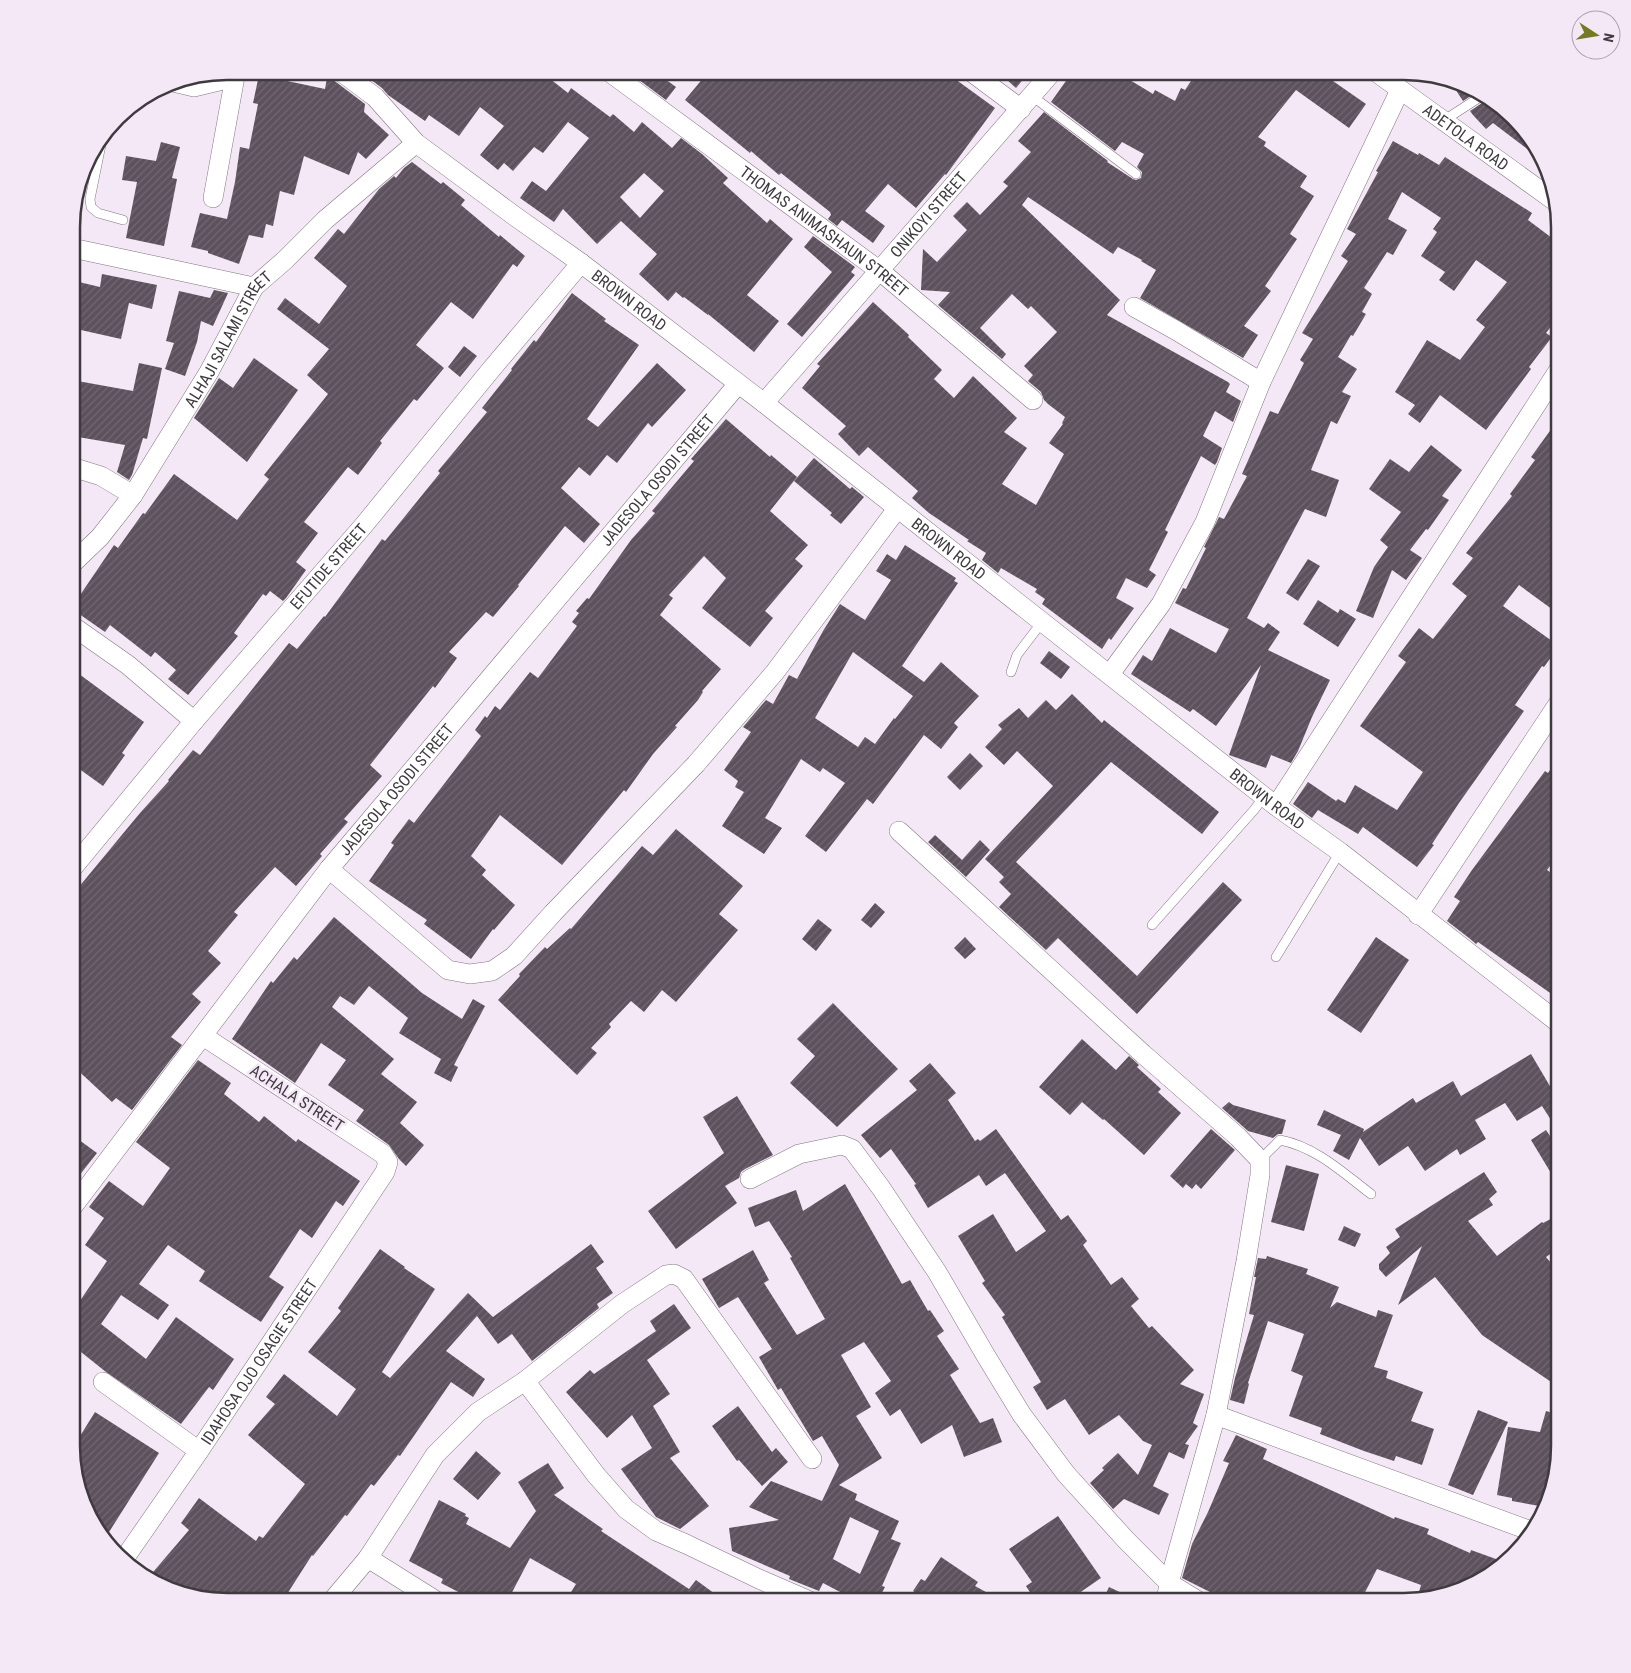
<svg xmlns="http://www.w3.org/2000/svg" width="1631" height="1673" viewBox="0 0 1631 1673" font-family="'Roboto Condensed',sans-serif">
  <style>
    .building { fill: url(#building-hatch); fill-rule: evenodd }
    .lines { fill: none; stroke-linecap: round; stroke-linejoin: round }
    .lane-casing { stroke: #817582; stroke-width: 10 }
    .street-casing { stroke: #817582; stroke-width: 20 }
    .lane { stroke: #fff; stroke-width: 9 }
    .street { stroke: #fff; stroke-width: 19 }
    .labels { text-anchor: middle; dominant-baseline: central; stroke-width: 5; stroke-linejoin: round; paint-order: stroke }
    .street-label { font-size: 16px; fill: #3f3a40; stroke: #f5e8f6 }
    .rim { fill: none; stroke: #3f3a40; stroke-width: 2.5 }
  </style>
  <defs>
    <pattern id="building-hatch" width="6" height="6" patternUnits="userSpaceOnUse" patternTransform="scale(1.25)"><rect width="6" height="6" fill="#5c515d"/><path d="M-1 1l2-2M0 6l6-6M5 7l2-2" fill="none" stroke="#716872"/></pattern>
  </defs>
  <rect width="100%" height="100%" fill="#f5e8f6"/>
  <!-- building -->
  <path class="building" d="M359,71H540L568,93L571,88L610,117L613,114L634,132L642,122L672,148L681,138L702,154L728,178L723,183L767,223L770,219L793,239L747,295L779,321L754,352L708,314V315L684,297L683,298L676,292L668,301L639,274L657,254L621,221L597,244L563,209L554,222L520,198L532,181L546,191L589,138L568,122L543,153L534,147L513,171L504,163L498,170L480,155L504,126L480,107L459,136L429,115L425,121L388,95L382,88ZM644,173L664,191L640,218L620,197Z
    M627,71H654L676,87L666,100Z
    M709,71H918L926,77L930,71H944L995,108L946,175L945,174L916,208L888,184L865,211L885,226L873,243L842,220L837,226L828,219L831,215L830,212L781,173L779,175L751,151L750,153L685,100Z
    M997,71H1030L1016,88Z
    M1073,71H1115L1153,94L1155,90L1175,101L1181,88L1185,90L1197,72H1320L1366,104L1349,128L1296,90L1258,137L1266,142L1264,146L1307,176L1300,187L1314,196L1290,234L1297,239L1265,286L1271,291L1244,326L1258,335L1243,358L1140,298L1156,270L1141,261L1142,260L1118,247L1113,254L1028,197L1022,205L1120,300L1107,315L1228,382L1230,384L1226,392L1241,401L1233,422L1215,411L1203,436L1222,448L1217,462L1215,465L1201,456L1165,530L1168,532L1149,570L1156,575L1147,588L1126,578L1116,598L1134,608L1111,640L1109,638L1102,649L1042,604L1045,599L1035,592L1037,589L1001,568L998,573L982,560L986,553L967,541L969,540L929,513L912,498L918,491L868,447L859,456L838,434L846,426L802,388L820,366L817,364L873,302L909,335L908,337L942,370L934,379L954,398L973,376L1017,418L1004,432L1027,448L1002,484L1036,505L1064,454L1049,443L1063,424L1062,423L1065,417L1048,404L1044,400L1041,392L1028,381L1033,375L1024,366L1057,332L1031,306L1028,309L1012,294L980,328L1006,354L1002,359L938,305L950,292L921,290L923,249L937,262L967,230L953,216L967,202L980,215L1008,186L1003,182L1031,152L1018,141L1044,112L1108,161L1107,162L1133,179L1136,180L1141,178L1142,172L1137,167L1144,154L1122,142L1115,151L1051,102Z
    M259,75L325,89L327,78L332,79L365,104L364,112L389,135L366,159L358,152L349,175L304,156L294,195L280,191L273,226L266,224L263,238L249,235L239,264L208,253V251L191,247L200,213L227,219L235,182L240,147L249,149L258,104L253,103Z
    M1450,81L1473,87L1478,91L1463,101Z
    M1488,99L1497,106L1517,127L1519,123L1521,125L1542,160L1493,123L1486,129L1473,115L1470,111Z
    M1393,141L1418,155L1419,153L1439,165L1445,157L1532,213L1528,220L1560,244V315L1546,333L1552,337L1529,367L1531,369L1486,430L1440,395L1420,423L1408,414L1415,405L1395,392L1427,340L1460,360L1485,327L1476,320L1507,282L1476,260L1454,291L1439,280L1445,272L1421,256L1437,232L1433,229L1441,218L1402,192L1388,219L1407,230L1393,255L1387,252L1364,288L1372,294L1362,312L1366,314L1353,336L1351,335L1338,357L1357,369L1342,392L1351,396L1337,424L1331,421L1311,470L1339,480L1326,517L1305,509L1247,618L1264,628L1268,623L1280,632L1268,650L1330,680L1312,717L1298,751L1291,763L1271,755L1266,768L1229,755L1261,665L1216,726L1193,709L1190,712L1131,674L1143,655L1152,661L1170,628L1216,653L1229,629L1175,603L1183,588L1186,589L1206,548L1204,547L1219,517L1224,519L1247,476L1242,474L1270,411L1278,414L1304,363L1300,360L1313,339L1302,333L1348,261L1341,256L1356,234L1347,229L1378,172L1376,171Z
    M161,142L180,147L172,178L177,179L164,246L126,238L137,182L122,180L126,156L156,161Z
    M412,162L441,184L443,182L465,200L461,205L499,237L500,235L525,256L517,267L513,264L473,319L451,302L416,345L444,368L417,401L414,399L380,441L382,443L358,475L348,467L304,522L318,533L296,562L306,570L286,598L283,601L270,591L266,596L263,594L234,633L238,636L188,695L168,679L176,670L155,652L151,657L110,625L105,632L72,609V607L114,545L118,548L143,513L145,514L174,474L237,520L269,479L264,475L328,394L307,375L329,349L277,309L285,298L319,324L347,286L314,258L338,229L344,234L379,189L394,176L396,178L404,168Z
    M813,236L855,267L851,272L855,275L802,337L787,324L832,272L804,247Z
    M102,274L157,285L152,309L129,303L121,339L72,328V290L77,291L79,282L100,287Z
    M214,290L228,293L213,326L201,321L197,342L185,376L165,369L174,343L166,341L179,291L210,298Z
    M572,293L606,319L604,321L639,345L587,419L598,427L657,363L686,390L652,427L648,423L617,463L607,455L590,476L579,467L561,488L600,524L584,543L565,526L518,585L519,586L493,617L486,612L449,652L457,658L435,688L433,686L370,765L382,776L344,819L348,822L320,854L322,856L296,886L275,867L234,912L238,915L208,951L221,963L192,994L201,1002L171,1037L182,1045L132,1110L116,1098L112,1102L71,1064V882L78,888L140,813L169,781L168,780L193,750L200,755L289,643L297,649L324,616L325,617L382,539L385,541L440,473L438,471L487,412L482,408L512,370L511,369L534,340L536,342Z
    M464,346L477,356L460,377L448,367Z
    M254,358L298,390L247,462L194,418L219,378L233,388Z
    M139,363L162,368L147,439L143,438L132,475L129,480L117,472L125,445L72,436V380L133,391Z
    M1560,417V615L1519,585L1503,606L1559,646L1544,667L1542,666L1515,705L1524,711L1459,803L1432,844L1434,845L1417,867L1363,827L1358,834L1318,810L1312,818L1293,804L1308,782L1336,801L1338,799L1345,803L1355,785L1397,810L1423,772L1360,726L1406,662L1398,656L1419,628L1433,639L1467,596L1452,584L1473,558L1466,553L1512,496L1510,494L1535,460L1531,457Z
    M726,419L770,457L771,455L797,477L770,511L808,545L795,559L803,566L765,611L773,618L750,647L702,608L726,578L704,556L669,595L673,598L660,615L721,669L702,691L703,692L698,700L675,726L677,727L653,754L626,792L624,790L562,865L500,815L471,856L486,870L482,875L515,905L494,930L493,929L471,959L424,924L427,920L369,881L394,845L391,843L409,819L414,823L481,736L475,730L485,716L487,718L495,706L500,710L530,672L538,678L577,626L572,622L579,613L576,611L587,598L589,599L631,540L655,513L652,511L694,461L691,459Z
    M1431,445L1462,470L1442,496L1449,500L1428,530L1426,529L1410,550L1422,558L1406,580L1392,570L1373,618L1356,611L1374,567L1388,547L1380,540L1401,512L1369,489L1390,459L1409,472Z
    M814,458L850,489L852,487L864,497L841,524L830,515L832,513L794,481Z
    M905,545L956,578L954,581L958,583L902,666L924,682L941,662L979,696L954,723L958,727L941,749L924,735L873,804L867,799L826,852L805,836L845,783L823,768L820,772L801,759L765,818L782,828L764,854L722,826L744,792L735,787L738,781L724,770L751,732L743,727L766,700L773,704L789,675L797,679L823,631L840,604L865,620L891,580L876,571L887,554L896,560ZM853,652L913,696L895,719L894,718L875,744L865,737L858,747L815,718Z
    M1308,559L1320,566L1298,601L1286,593Z
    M1318,600L1338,613L1340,609L1356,619L1338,647L1303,624Z
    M1049,651L1070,667L1061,679L1040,663Z
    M71,668L144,722L122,753L125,755L103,786L71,763Z
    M1072,694L1102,723L1104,720L1219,812L1202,834L1111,762L1016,862L1137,976L1223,882L1242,900L1137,1014L1058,938L1046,950L999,907L1011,894L999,882L1004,877L985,859L1053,786L1017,751L1004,765L985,747L1002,729L998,725L1019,708L1028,718L1046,700L1056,710Z
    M970,753L983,766L960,790L947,777Z
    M1560,756V811L1550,824L1560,832V853L1547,870L1560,879V1000L1478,942L1476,944L1469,938L1447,921L1460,901L1454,897L1472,870L1545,771L1548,773Z
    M676,829L743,886L719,914L738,930L676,1002L662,990L644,1012L631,1001L609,1024L611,1027L591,1048L597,1053L577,1075L498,1000L520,976L519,974L545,947L547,949L570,928L571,929L642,846L653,855Z
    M935,835L962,860L980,840L990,850L966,877L928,842Z
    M875,903L885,912L871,928L861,920Z
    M334,917L422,993L462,1019L473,999L485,1006L454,1065L458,1067L451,1082L434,1073L441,1059L399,1033L408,1018L369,986L354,1005L340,996L332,1007L394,1059L381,1074L417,1102L400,1123L424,1145L406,1166L399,1159L389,1145L356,1121L364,1110L328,1085L346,1060L321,1043L295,1083L232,1039L271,981L273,983L294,957L297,960Z
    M818,919L832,930L816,951L802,939Z
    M965,937L976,949L965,959L954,948Z
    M1376,937L1409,960L1361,1033L1327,1010Z
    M833,1003L898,1069L837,1127L790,1083L815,1056L797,1039Z
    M1082,1039L1116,1070L1129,1056L1139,1065L1137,1067L1161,1089L1158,1092L1181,1113L1144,1155L1104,1119L1103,1120L1082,1102L1070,1115L1039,1087Z
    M1531,1054L1554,1093L1560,1089V1134L1542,1106L1517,1121L1505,1103L1475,1120L1486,1139L1460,1155L1457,1149L1425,1171L1408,1146L1379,1166L1360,1138L1349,1160L1333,1151L1341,1135L1317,1125L1324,1110L1364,1129L1363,1132L1413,1098L1416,1103L1453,1081L1461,1096Z
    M198,1060L231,1083L224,1094L259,1122L264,1116L296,1142L298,1139L360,1181L343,1206L336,1201L312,1238L300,1229L269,1277L284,1287L261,1322L199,1281L205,1271L168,1245L139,1284L169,1305L158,1320L121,1295L101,1324L146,1359L176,1317L234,1359L213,1390L209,1387L181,1424L106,1372L71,1344V1314L107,1261L85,1245L104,1218L89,1207L109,1181L143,1206L170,1168L136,1142Z
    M930,1063L956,1093L948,1100L975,1141L978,1139L980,1141L996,1129L1061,1220L1068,1215L1087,1241L1083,1245L1111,1285L1122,1277L1139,1299L1131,1306L1149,1328L1152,1326L1194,1370L1180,1384L1204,1394L1193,1423L1198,1426L1185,1444L1189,1445L1184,1459L1169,1452L1153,1486L1169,1494L1159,1515L1124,1499L1113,1509L1090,1483L1104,1470L1102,1468L1118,1453L1138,1475L1152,1445L1143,1441L1119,1415L1089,1435L1065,1399L1047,1410L1033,1387L1041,1382L1002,1317L1005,1315L982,1283L985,1281L958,1236L993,1214L1016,1252L1046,1231L1005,1173L986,1186L979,1175L928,1208L914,1185L916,1184L891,1149L880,1158L861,1135L917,1090L909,1081Z
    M737,1096L773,1155L745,1169L741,1172L739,1178L725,1186L737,1203L676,1249L648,1211L724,1153L703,1117Z
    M1229,1102L1233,1105L1286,1120L1282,1134H1278L1273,1138L1248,1131L1222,1108Z
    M1211,1129L1235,1150L1201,1189L1196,1184L1192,1189L1186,1184L1183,1188L1170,1176Z
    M1546,1130L1560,1151V1188L1531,1140Z
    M71,1134L97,1153L71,1186Z
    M1286,1165L1319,1174L1304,1231L1271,1222Z
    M1484,1172L1497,1192L1489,1199L1493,1205L1468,1221L1497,1256L1542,1222L1543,1223L1560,1214V1247L1546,1257L1560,1274V1388L1482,1335L1435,1277L1398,1305L1422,1246L1386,1277L1379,1269V1264L1390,1253L1386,1247L1400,1237L1395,1229Z
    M845,1184L902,1284L910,1280L928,1311L930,1310L944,1331L937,1336L959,1369L950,1375L980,1423L993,1418L1002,1442L964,1457L952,1425L921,1444L900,1409L890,1416L875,1393L891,1381L864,1342L841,1355L871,1407L856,1416L882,1458L839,1485L857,1494L855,1500L899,1521L891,1539L901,1543L882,1586L885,1587L877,1602H859L823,1583L819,1591L789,1579L790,1576L732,1551L729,1528L779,1520L749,1507L771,1481L822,1501L839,1465L822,1436L813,1441L781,1388L778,1390L759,1357L772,1349L738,1297L719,1308L702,1279L753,1250L769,1280L764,1283L797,1335L825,1319L790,1258L792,1257L769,1221L755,1227L748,1208L796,1190L803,1211ZM850,1517L879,1531L860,1574L833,1559Z
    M1344,1226L1361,1234L1355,1247L1338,1240Z
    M591,1244L604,1262L596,1268L613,1293L597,1304L599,1308L532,1361L512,1334L498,1344L477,1316L446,1351L485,1379L473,1397L451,1382L400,1456L398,1455L374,1486L371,1484L347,1516L345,1515L313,1556L312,1555L282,1602H227L158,1586L148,1578L189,1530L181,1523L199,1498L256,1541L259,1536L263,1538L305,1484L248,1435L275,1404L266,1397L284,1374L337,1416L356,1389L308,1352L341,1311L338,1308L380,1249L405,1267L404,1268L435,1289L382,1372L390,1378L468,1293L493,1317Z
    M1267,1256L1308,1269L1306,1274L1339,1287L1330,1308L1337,1302L1376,1317L1378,1310L1393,1315L1374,1367L1388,1371L1386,1378L1423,1392L1411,1421L1434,1429L1422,1465L1396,1456L1394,1461L1364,1451L1320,1434L1322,1428L1289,1416L1303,1376L1291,1371L1304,1334L1268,1321L1248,1383L1249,1384L1244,1404L1230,1400L1235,1378L1254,1315L1249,1314L1256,1277H1254L1258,1258L1266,1259Z
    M674,1304L691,1328L647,1360L670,1394L653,1406L680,1452L670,1458L709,1506L680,1529L656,1517L621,1469L652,1448L632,1415L607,1438L566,1392L590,1370L594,1374L656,1331L650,1321Z
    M738,1406L772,1452L776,1448L788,1462L762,1486L739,1460L737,1461L712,1426Z
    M1478,1410L1508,1422L1473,1495L1448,1485Z
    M1546,1411L1560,1415V1446L1545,1507L1512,1501V1498L1497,1495L1508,1427L1540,1432Z
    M95,1412L159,1453L104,1540L83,1505L72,1449Z
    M1236,1435L1267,1449L1263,1459L1394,1519L1395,1517L1429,1529L1427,1534L1470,1553L1471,1550L1507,1563L1463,1590L1417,1599L1421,1585L1377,1569L1360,1602H1230L1182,1578L1192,1544L1208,1512L1229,1463L1223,1461Z
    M476,1451L501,1473L478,1500L453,1479Z
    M548,1463L564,1488L554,1495L603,1529L601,1531L689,1589L696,1580L726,1602H565L576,1584L530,1558L507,1602H486L472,1594L470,1598L441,1583L443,1579L409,1561L439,1500L466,1514L465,1516L469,1518L466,1524L510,1548L536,1511L518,1482Z
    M1058,1516L1101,1578L1066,1602H1036L1026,1586L1032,1582L1009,1549Z
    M941,1557L978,1582L975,1586L1004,1602H912L917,1594L913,1591L921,1579L925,1581Z
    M1109,1587L1141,1602H1102Z"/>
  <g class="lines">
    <!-- lane casing -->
    <g class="lane-casing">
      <path id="lane" d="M1032,96L1136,174
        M1443,121L1483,95
        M102,140L90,199L91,207L98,213L123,220
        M1011,672L1017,655L1042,622
        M1152,925L1254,810L1264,797
        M1276,957L1340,852
        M1260,1160L1280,1140C1316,1147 1342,1172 1371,1194"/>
    </g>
    <!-- street casing -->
    <g class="street-casing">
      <g id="street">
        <path id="s1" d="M340,71L375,97L416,143L516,217L581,263L764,403L1276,806L1340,852L1560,1024"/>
        <path id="s2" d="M608,71L880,271L1033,400"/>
        <path d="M970,71L1021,109"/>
        <path id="s3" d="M1376,72L1556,202"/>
        <path d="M173,82L194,87L219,81L231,71"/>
        <path d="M213,198L236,71"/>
        <path d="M72,248L254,287"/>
        <path d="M1134,307L1177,331L1261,382"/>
        <path id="s4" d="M764,403L1053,71"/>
        <path d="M72,467L101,476L133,495"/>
        <path id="s5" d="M72,564L100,537L133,495L209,372L254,287L285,260L325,220L416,143"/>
        <path d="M71,625L128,665L194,721"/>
        <path d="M1110,674L1161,604L1205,522L1261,382L1400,90"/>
        <path d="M1276,806L1560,368"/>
        <path d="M899,831L1143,1054L1238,1137L1260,1160V1175L1246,1261L1216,1415L1169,1583L1166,1602"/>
        <path d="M329,869L448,970L470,974L492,971L514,956L553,913L696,764L775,672L897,509"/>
        <path id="s6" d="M71,870L194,721L364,525L489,372L581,263"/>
        <path d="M1418,915L1560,701"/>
        <path d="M750,1179L799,1154L842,1145L852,1149L881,1188L937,1272L986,1356L1022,1415L1066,1474L1126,1540L1169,1583L1200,1602"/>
        <path id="s7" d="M71,1209L329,869L738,384"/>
        <path d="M525,1381L596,1475L626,1509L656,1531L686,1544L759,1579L812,1602"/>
        <path d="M103,1382L199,1451"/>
        <path d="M1216,1415L1531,1531"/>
        <path d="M368,1558L438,1602"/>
        <path id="s8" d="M124,1559L199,1451L385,1172L388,1162L383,1154L203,1036"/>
        <path d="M331,1602L368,1558L435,1455L478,1412L525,1381L622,1304L666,1275L674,1274L684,1279L812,1459"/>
      </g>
    </g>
    <!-- lane -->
    <use href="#lane" class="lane"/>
    <!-- street -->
    <use href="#street" class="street"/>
  </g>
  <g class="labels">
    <!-- street labels -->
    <g class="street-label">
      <text stroke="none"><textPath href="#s3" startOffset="111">ADETOLA ROAD</textPath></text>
      <text stroke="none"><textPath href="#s4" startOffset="250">ONIKOYI STREET</textPath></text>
      <text stroke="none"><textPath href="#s2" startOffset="269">THOMAS ANIMASHAUN STREET</textPath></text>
      <text stroke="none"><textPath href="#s1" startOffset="370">BROWN ROAD</textPath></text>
      <text stroke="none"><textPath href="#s5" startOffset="275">ALHAJI SALAMI STREET</textPath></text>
      <text stroke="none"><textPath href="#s7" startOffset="936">JADESOLA OSODI STREET</textPath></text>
      <text stroke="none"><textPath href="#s1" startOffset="775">BROWN ROAD</textPath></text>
      <text stroke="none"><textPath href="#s6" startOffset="398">EFUTIDE STREET</textPath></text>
      <text stroke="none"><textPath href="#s7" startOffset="531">JADESOLA OSODI STREET</textPath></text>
      <text stroke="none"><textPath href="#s1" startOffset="1180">BROWN ROAD</textPath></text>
      <text transform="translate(297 1098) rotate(33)">ACHALA STREET</text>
      <text stroke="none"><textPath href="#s8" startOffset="239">IDAHOSA OJO OSAGIE STREET</textPath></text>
    </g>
  </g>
  <!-- crop -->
  <path d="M0 0H1631V1673H0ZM227 80H1404A147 147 0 0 1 1551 227V1446A147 147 0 0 1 1404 1593H227A147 147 0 0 1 80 1446V227A147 147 0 0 1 227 80Z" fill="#f5e8f6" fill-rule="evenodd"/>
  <path class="rim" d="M227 80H1404A147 147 0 0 1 1551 227V1446A147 147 0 0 1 1404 1593H227A147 147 0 0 1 80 1446V227A147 147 0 0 1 227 80Z"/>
  <!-- north arrow -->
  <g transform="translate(1596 35) rotate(102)"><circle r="24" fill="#f5e8f6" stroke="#aca2ad"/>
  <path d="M0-4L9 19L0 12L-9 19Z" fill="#747a24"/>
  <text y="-8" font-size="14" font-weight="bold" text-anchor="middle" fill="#3f3a40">N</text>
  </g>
</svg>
